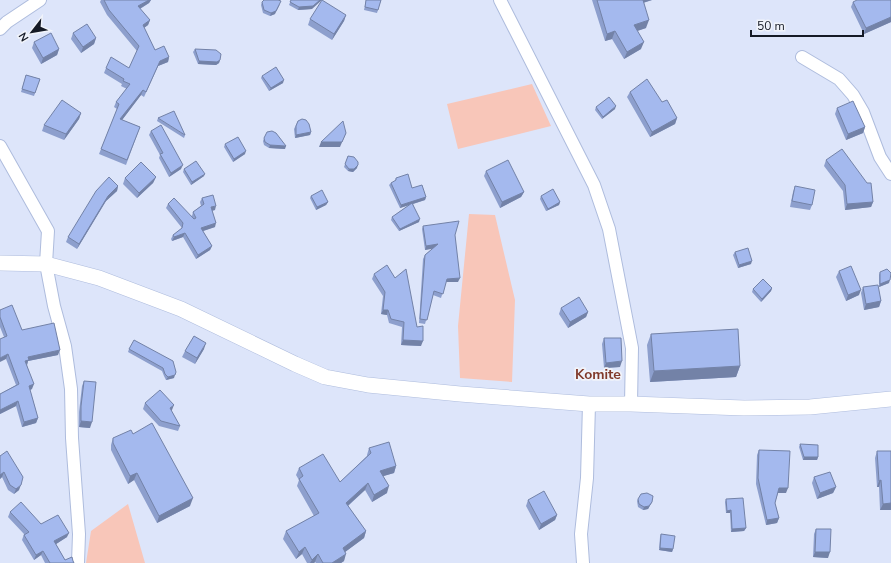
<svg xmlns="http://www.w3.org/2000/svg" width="891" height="563" viewBox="0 0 891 563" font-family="'Nunito Sans',sans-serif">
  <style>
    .green { fill: #f8c6b9 }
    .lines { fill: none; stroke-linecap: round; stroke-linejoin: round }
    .minor-casing { stroke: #aebcdd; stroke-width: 14 }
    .tertiary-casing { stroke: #aebcdd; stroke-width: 16 }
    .minor { stroke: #fff; stroke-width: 12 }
    .tertiary { stroke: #fff; stroke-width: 15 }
    .wall { fill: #8d9fcd }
    .shaded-wall { fill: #7382a7 }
    .building { fill: #a4b9ee; stroke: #7382a7 }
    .labels { text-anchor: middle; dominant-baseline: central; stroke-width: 3.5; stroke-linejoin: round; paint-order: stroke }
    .quarter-label { font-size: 14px; font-weight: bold; fill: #803a2b; stroke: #f0f3fa }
  </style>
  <rect width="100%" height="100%" fill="#dde5fa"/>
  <!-- green -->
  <path class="green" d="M532,84L551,126L458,149L447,104Z
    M469,214L495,215L515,300L512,382L460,378L458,326Z
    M128,504L145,563H86L91,531Z"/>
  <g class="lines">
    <!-- minor casing -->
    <g class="minor-casing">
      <path id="minor" d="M500,0L594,185L609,229L632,348L631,404
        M0,29L7,22L40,0
        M802,57L839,79L853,95L863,112L880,157L891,174
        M0,146L48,231L46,264L54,306L65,346L71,389L72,438L79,534L78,563
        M583,563L581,534L587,478L589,404"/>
    </g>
    <!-- tertiary casing -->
    <g class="tertiary-casing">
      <path id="tertiary" d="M0,263L46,264L99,278L181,309L295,364L325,377L368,385L460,394L589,404H631L744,408L810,407L891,399"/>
    </g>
    <!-- minor -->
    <use href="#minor" class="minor"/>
    <!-- tertiary -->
    <use href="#tertiary" class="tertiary"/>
  </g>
  <!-- wall -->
  <path class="wall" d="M101,0H151L149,3L140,9L150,20L148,25L144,28L155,50L169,57L168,62L158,66L144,97L141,95L122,120L140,127L126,165L99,154L117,109L114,107L116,102L127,89L121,86L122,84L104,73L106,68H129L137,51L107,15L100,2Z
    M291,0L312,9L298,10L289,5Z
    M366,0H381L377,13L364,10Z
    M592,0H652L643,3L646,28L637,31L641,49L624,59L612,39L605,41Z
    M891,0V22L864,34L851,7L853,2Z
    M262,2L275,14L270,16L263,13L261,5Z
    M346,15L344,21L332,40L308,25L310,19Z
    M73,33L96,38L94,44L81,53L71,39Z
    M34,42L59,49L57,55L41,64L32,48Z
    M195,49L220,60L219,63L216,65L198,64L193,52Z
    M26,75L40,79L34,96L21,92Z
    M262,76L283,83L269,91L261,78Z
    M630,92L662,102L677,118L675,124L650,137L627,97Z
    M596,107L615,109L602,119L595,110Z
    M837,108L865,127L863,133L846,140L835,114Z
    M81,113L79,119L64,140L42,131L44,125Z
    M158,118L185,135L184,138L157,121Z
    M298,121L311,132L310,135L295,138L294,129Z
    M151,131L181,169L169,177L159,158L160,155L149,135Z
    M266,134L285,149L269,148L264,145L263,141Z
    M225,144L245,154L233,162L224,147Z
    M348,156L357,168L353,172L348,171L344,167Z
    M826,160L873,202L871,207L845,210L843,191L824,166Z
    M184,169L204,176L191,185L183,172Z
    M486,171L524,192L521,197L500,208L484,176Z
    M156,177L153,183L137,198L123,184L125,178Z
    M396,178L426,197L425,200L413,204L419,222L399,231L391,220L392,217L409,205L400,208L389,185L391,183L395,181Z
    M118,186L117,191L106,201L77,249L66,242L68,237Z
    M795,186L812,205L810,210L790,207L793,192Z
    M311,196L328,202L326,205L316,210L310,198Z
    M541,196L560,202L559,205L546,211L540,199Z
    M202,198L215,210L212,211L215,227L203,231L212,246L210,250L196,259L183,237L172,241L171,239L173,235L181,229L182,228L166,208L168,204L192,216L193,212L201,206L200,202Z
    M423,226L455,235L458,282H446L441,298L433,295L425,324L419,323L423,259L425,255L433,248L425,250L422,229Z
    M735,252L751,264L738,268L733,255Z
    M839,271L859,295L846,301L836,277Z
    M880,272L889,283L879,287V275Z
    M374,274L417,327L421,346L401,345L402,327L389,323L387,315L381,314L383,296L372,279Z
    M863,287L881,301L879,307L864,310L861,293Z
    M772,288L771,291L761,302L752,292L753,289Z
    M561,308L588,312L586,317L568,328L559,314Z
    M0,310L22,330L58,355L28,361L27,365L32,389L30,390L38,418L36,423L22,427L16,406L0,414V394L16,385L6,359L4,337L0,327Z
    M651,334L740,366L736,377L650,382L647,345Z
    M604,338L620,367L604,368L602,344Z
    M129,349L173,361L174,378L166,380L164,376L162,371L128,352Z
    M204,349L195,364L182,357L185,351Z
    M84,381L90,428L79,427V412L82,386Z
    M145,403L172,410L171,411L180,426L178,431L159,426L143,409Z
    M133,434L190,506L157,523L134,480L128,484L111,450V445L113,438Z
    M800,444L818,457L817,460H803L799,447Z
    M369,448L396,466L394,473L383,476L387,493L372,502L365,490L348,506L366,531L364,538L345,552L344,561L341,563H316L315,562L314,563H307L302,554L296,559L283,539L286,531L314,516L297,486L299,480L296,475L299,468L340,482L367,456V455Z
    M759,450L786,493H778L775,503L779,518L777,523L766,525L756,484L757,455Z
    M877,451H891V510H880L879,487H877L875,458Z
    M0,456L19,490L14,494L8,490L2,477L0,479Z
    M814,477L836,487L833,493L817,499L812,483Z
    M638,499L652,502L648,509L643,510L638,507L637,501Z
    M726,499L746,528L744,531L731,532L730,513H726L725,502Z
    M528,500L557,515L555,520L539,530L526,506Z
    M10,512L41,524L67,537L56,544L65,560L73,561L74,563H45L41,555L34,560L22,540L24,534L8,517Z
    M816,529L828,558L813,557L814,534Z
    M661,534L673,549L672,552L659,550L660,537Z"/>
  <!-- shaded-wall -->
  <path class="shaded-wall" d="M149,0H151L149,3L136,11L138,6Z
    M320,0H322L312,9L298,10L299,7Z
    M640,0H652L639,4Z
    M280,4L275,14L270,16L271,13Z
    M346,15L344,21L332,40L334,34Z
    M891,17V22L864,34L866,28Z
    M150,20L148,25L141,30L143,25Z
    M649,20L646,28L631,33L634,25Z
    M615,31L612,39L605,41L607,34Z
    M96,38L94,44L81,53L83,47Z
    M644,42L641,49L624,59L627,52Z
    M59,49L57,55L41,64L43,58Z
    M169,57L168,62L158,66L144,97L160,61Z
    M220,60L219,63L216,65L198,64L199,61Z
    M284,80L283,83L269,91L271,88Z
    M143,90L141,95L119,124L120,119Z
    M616,106L615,109L602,119L603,117Z
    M81,113L79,119L64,140L66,134Z
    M677,118L675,124L650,137L652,132Z
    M865,127L863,133L846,140L848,134Z
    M311,132L310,135L295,138L296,135Z
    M346,133L340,147H319L321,142Z
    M270,145L286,146L285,149L269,148Z
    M246,151L245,154L233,162L234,159Z
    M183,165L181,169L169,177L171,173Z
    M358,165L357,168L353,172L348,171L349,169Z
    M205,174L204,176L191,185L192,182Z
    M156,177L153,183L137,198L139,193Z
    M118,186L117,191L106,201L77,249L79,244L108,196Z
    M524,192L521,197L500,208L502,202Z
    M426,197L425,200L400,208L401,205Z
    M328,202L326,205L316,210L317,207Z
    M560,202L559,205L546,211L548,209Z
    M873,202L871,207L845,210L847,204Z
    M216,206L215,210L209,211L211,207Z
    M420,219L419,222L399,231L400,229Z
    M216,223L215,227L200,232L201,228Z
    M185,233L183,237L172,241L174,237Z
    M438,244L437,248L425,250L426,246Z
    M212,246L210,250L196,259L198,255Z
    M752,261L751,264L738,268L739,265Z
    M460,278L458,282H446L447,279Z
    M890,280L889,283L879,287L880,284Z
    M772,288L771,291L761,302L762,299Z
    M861,290L859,295L846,301L848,295Z
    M881,301L879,307L864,310L866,304Z
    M383,310H388L387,315L381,314Z
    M588,312L586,317L568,328L570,322Z
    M403,340L423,341L421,346L401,345Z
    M206,343L204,349L195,364L197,358Z
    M60,350L58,355L28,361L27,365L25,361L28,357Z
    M8,354L6,359L0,362V358Z
    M622,361L620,367L604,368L606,363Z
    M740,366L736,377L650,382L654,371Z
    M175,375L174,378L166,380L168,377Z
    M34,384L32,389L27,391L29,386Z
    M18,401L16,406L0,414V410Z
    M174,405L172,410L168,414L170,408Z
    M38,418L36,423L22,427L24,422Z
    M81,421L92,422L90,428L79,427Z
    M804,457H818L817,460H803Z
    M396,466L394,473L377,478L380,471Z
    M4,472L2,477L0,479V475Z
    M137,473L134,480L128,484L130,476Z
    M881,480L879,487H877L879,481Z
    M368,483L365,490L343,510L346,503Z
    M21,485L19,490L14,494L16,489Z
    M389,486L387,493L372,502L374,495Z
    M836,487L833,493L817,499L820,493Z
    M779,488H788L786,493H777Z
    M193,498L190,506L157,523L159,516Z
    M652,502L648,509L643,510L644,507Z
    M891,503V510H880L883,504Z
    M731,510L730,513H726L727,511Z
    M557,515L555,520L539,530L541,524Z
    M779,518L777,523L766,525L767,520Z
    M746,528L744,531L731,532L732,529Z
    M366,531L364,538L341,555L343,548Z
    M69,533L67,537L53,546L54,541Z
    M305,547L302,554L296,559L299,552Z
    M660,548L673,549L672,552L659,550Z
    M43,551L41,555L34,560L36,555Z
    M815,552H830L828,558L813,557Z
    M318,554L315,562L314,563H310L312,560Z
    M346,554L344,561L341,563H332Z"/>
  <!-- building -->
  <path class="building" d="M104,0H149L138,6L150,20L143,25L155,50L164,46L169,57L160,61L146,92L143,90L120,119L140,127L127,160L101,149L119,104L116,102L130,84L123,81L124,79L106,68L111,57L129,68L139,46L109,10Z
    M264,0H278L281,1L276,11L271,13L264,10L262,2Z
    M291,0H320L313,6L299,7L290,2Z
    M322,0L346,15L334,34L310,19Z
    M366,0H381L378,10L365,7Z
    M597,0H643L649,20L634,25L644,42L627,52L615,31L607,34Z
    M857,0H891V17L866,28L853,2Z
    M87,24L96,38L83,47L73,33Z
    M51,33L59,49L43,58L34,42Z
    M195,49L216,50L221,54L220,60L217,62L199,61Z
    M276,67L284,80L271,88L262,76Z
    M26,75L40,79L35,93L22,89Z
    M647,79L662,102L667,100L677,118L652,132L630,92Z
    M609,97L616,106L603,117L596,107Z
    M62,100L81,113L66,134L44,125Z
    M853,101L865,127L848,134L837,108Z
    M174,111L185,135L158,118Z
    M302,119L306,120L309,124L311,132L296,135V126L298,121Z
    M343,121L346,133L342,142H321Z
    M161,125L183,165L171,173L160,154L163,153L151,131Z
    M272,131L276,133L286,146L270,145L265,142L264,138L267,132Z
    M238,137L246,151L234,159L225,144Z
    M842,149L867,183H871L873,202L847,204L845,185L826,160Z
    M348,156L354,157L358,162V165L354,169H349L345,164Z
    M508,160L524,192L502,202L486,171Z
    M196,161L205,174L192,182L184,169Z
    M141,162L156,177L139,193L125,178Z
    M408,174L412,188L422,185L426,197L401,205L391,183L396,180V178Z
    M109,177L118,186L108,196L79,244L68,237L96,191Z
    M795,186L815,190L812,205L792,201Z
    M553,189L560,202L548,209L541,196Z
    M322,190L328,202L317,207L311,196Z
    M213,195L216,206L211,207L216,223L201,228L212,246L198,255L185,233L174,237L173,235L182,228L183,223L168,204L174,198L194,219L196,218L193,212L204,204L202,198Z
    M412,203L420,219L400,229L392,217Z
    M459,221L455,235L460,278L447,279L443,294L434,291L427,320L420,319L425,255L438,244L426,246L423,226Z
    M748,248L752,261L739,265L735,252Z
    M387,265L395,278L406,269L417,327L423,326V341L403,340L404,322L391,319L388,310H383L385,292L374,274Z
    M851,266L861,290L848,295L839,271Z
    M887,269L891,273L890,280L880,284V272Z
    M763,279L772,288L762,299L753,289Z
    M878,285L881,301L866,304L863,287Z
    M579,297L588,312L570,322L561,308Z
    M12,305L22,330L54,323L60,350L28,357L29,360L25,361L34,384L29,386L38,418L24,422L18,401L0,410V394L19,384L8,354L0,358V339L7,336L0,317V310Z
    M738,329L740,366L654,371L651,334Z
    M194,336L206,343L197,358L185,351Z
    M604,338H621L622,361L606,363Z
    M134,340L173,361L176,372L175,375L168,377L165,374L163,368L129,349Z
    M84,381L96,382L92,422L81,421V406Z
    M160,390L174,405L170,408L180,426L161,421L145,403Z
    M152,423L193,498L159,516L137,473L130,476L113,443V438L131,430L133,434Z
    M389,442L396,466L380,471L389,486L374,495L368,483L346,503L366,531L343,548L346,554L332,563H323L318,554L312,560L305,547L299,552L286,531L319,513L299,479L303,476L299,468L323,454L340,482L371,453L369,448Z
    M800,444L818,445V457H804Z
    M759,450L790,451L788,488H779L775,503L779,518L767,520L758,478Z
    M7,451L23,477L21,485L16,489L10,485L4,472L0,475V456Z
    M877,451H891V503L883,504L881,480L879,481Z
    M830,472L836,487L820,493L814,477Z
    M544,491L557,515L541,524L528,500Z
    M647,493L653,496L652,502L649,506L644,507L639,504L638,499L641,494Z
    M743,498L746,528L732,529L731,510L727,511L726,499Z
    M21,502L41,524L58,515L69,533L54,541L65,560L72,557L73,561L74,563H50L43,551L36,555L24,535L29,532L10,512Z
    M816,529H831L830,552H815Z
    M661,534L675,536L673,549L660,548Z"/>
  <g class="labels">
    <!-- quarter labels -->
    <g class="quarter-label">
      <text x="598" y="374">Komite</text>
    </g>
  </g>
  <!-- north arrow -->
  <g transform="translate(32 32) rotate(239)" stroke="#f0f3fa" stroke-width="3" paint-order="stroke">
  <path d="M0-3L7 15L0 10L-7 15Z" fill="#151a26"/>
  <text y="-6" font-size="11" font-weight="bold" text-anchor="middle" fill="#151a26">N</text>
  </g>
  <!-- scale -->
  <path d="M751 30v6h112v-6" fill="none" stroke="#151a26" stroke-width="2"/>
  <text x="757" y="30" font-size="12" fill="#151a26" stroke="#f0f3fa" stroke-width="3" paint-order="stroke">50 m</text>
</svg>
